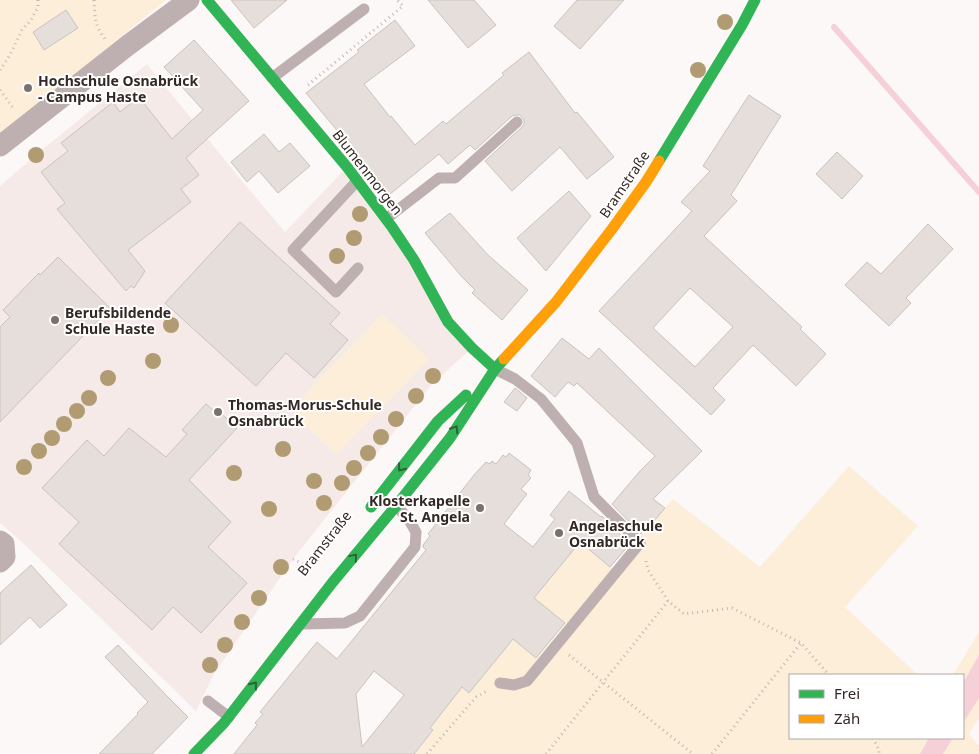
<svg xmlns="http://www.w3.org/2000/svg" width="979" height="754" viewBox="0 0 979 754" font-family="'Noto Sans',sans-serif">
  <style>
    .built { fill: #f5eae7 }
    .green { fill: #fdeeda }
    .water { fill: #f6d0d8 }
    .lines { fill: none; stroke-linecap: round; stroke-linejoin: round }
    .stream { stroke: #f6d0d8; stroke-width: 6 }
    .building { fill: #e5deda; stroke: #c9c3be; fill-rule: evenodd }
    .path { stroke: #c0b7b6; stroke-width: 3; stroke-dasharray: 1 4; stroke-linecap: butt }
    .lane { stroke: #beb0b0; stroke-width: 11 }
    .street { stroke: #beb0b0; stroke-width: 21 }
    .fast { stroke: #30b455; stroke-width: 11 }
    .slow { stroke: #ff9f0a; stroke-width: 11 }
    .tree { fill: #b19b72 }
    .oneway { stroke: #326038 }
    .poi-dot { fill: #7a716e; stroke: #fff; stroke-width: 2 }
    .labels { text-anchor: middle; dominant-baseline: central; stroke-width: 4; stroke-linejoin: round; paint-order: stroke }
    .poi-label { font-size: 14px; font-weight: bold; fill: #342824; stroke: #fff; text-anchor: start }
    .street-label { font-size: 14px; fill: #342824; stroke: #fff }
  </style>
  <rect width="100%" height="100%" fill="#fcf8f7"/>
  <!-- built -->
  <path class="built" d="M147,64L242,181L285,232L347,167L472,348L432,384L293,559L214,674L196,711L23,543L0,523V186L36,155Z"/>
  <!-- green -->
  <path class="green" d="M0,0H166L0,135Z
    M382,314L429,359L336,455L290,410Z
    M849,466L918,526L845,607L918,675H790V738H963V675H953L979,632V718L969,734L979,746V754H414L433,731L430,728L462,687L469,693L499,656L506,633L537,659L566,624L534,598L580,542L613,569L634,543L673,499L760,567Z"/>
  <!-- water -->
  <path class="water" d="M979,655V698L963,723V683Z
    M929,738H953L943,754H920Z"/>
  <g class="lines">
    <!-- stream -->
    <path class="stream" d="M834,27L979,192"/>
  </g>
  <!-- building -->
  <path class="building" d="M231,0H287L254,28Z
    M428,0H474L496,25L468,48Z
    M577,0H624L580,49L554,26Z
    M66,10L78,28L44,50L33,32Z
    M395,20L415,46L364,84L390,117L391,116L415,145L443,121L446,124L504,75L502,73L529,52L575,113L577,112L614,157L587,179L560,147L512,191L485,161L522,127L524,124V120L520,115H516L512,116L475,150L470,145L448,164L439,154L389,195L359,157L306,93L359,52L357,50Z
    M194,40L249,101L186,158L199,175L181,189L191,202L128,250L145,271L134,288L131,286L126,291L57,209L65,203L41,172L68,151L61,143L113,102L120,112L139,97L172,139L203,110L164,67Z
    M749,95L781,116L731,195L737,201L704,236L802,327L800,329L826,354L796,386L753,345L713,388L725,400L711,415L599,311L692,211L681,202L710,171L703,166ZM690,288L733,327L695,367L653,328Z
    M264,134L279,152L290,143L310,166L278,193L259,171L247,182L231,162Z
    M837,152L863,176L842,199L816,174Z
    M569,191L591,216L546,271L517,238Z
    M450,213L488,255L528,290L502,320L472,293L475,290L462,277L425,233Z
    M240,222L340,313L330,324L348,340L314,378L286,353L256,386L165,303Z
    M928,224L953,249L906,298L911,303L889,326L845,285L867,262L881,274Z
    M58,257L110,308L0,422V327L10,317L3,310L39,273L40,275Z
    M562,338L589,359L599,348L702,451L653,499L665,508L645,532L643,531L641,534L612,504L640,471L655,456L577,383L574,386L568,382L555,397L531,376Z
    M515,388L527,398L517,411L504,402Z
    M206,404L213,410L215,408L237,428L189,480L231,522L208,547L247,583L201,633L173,607L152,630L59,544L79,522L42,488L87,440L104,456L129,428L166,457L187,434L182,430Z
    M509,453L531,470L528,475L531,478L521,489L527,494L504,524L533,547L555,519L550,515L569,491L601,517L602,516L630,544L610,567L580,542L534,598L565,623L536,658L513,639L469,693L462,687L430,728L433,730L414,754H234L257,725L255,723L263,714L260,712L317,642L337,659L426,550L423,547V545L430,536L428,534L474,475L486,462L490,464L492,461L496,464L503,455L506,457ZM374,671L404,695L362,747L356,694Z
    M31,565L67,605L40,628L30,617L0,645V593Z
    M118,645L167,696L188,717L152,754H99L138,714L137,713L148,702L105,657Z"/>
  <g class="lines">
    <!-- path -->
    <path class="path" d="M94,0C95,16 94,25 105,39
      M0,70L10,55L22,30L31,20L38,7V0
      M308,85L403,6L397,0
      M0,90L14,109
      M293,559L313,569
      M646,561L648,570L668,601L684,614L732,608L801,643L829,675
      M569,655L693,754
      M873,738L879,750V754
      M427,754L476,697L487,691
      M546,754L668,601
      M712,754L801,643"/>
    <!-- lane -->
    <path class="lane" d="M272,78L364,9
      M357,181L293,250L336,292L358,268
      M386,219L439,178H455L517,122
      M495,369L515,379L541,399L577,443L594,497L640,543L527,681L514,685L500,683
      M303,624L345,623L360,616L415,547L416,532L407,517L395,505
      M208,701L229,717"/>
    <!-- street -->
    <path class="street" d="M0,146L127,46L189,0
      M0,541L4,544L5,557L0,562"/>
    <!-- fast -->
    <path class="fast" d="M207,0L347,167L392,227L414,260L448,322L472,348L495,369
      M659,161L742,25L755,0
      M371,507L438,421L466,395
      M194,754L224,723L332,583L396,506L450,438L495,369L504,359"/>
    <!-- slow -->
    <path class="slow" d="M504,359L556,302L612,229L646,182L659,161"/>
  </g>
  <!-- trees -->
  <g class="tree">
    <circle cx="725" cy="22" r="8"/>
    <circle cx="698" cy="70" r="8"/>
    <circle cx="36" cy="155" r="8"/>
    <circle cx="360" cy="214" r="8"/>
    <circle cx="354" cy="238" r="8"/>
    <circle cx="337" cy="256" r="8"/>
    <circle cx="171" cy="325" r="8"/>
    <circle cx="153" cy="361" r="8"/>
    <circle cx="433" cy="376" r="8"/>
    <circle cx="108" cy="378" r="8"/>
    <circle cx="416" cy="396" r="8"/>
    <circle cx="89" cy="398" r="8"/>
    <circle cx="77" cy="411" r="8"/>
    <circle cx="396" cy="419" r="8"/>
    <circle cx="64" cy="424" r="8"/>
    <circle cx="381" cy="437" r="8"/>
    <circle cx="52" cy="438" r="8"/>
    <circle cx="283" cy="449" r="8"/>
    <circle cx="39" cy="451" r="8"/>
    <circle cx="368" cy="453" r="8"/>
    <circle cx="24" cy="467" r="8"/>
    <circle cx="354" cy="468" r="8"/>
    <circle cx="234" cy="473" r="8"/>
    <circle cx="314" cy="481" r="8"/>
    <circle cx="342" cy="483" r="8"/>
    <circle cx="324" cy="503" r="8"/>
    <circle cx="269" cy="509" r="8"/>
    <circle cx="281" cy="567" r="8"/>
    <circle cx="259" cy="598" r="8"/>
    <circle cx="242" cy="622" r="8"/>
    <circle cx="225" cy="645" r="8"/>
    <circle cx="210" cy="665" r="8"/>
  </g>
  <!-- one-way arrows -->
  <defs><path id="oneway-chevron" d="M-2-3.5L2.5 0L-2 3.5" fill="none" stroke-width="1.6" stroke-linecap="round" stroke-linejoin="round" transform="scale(1.25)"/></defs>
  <g class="oneway">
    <use href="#oneway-chevron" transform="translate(455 429) rotate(-57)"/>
    <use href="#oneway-chevron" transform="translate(401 468) rotate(128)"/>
    <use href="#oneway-chevron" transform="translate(354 557) rotate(-50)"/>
    <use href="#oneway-chevron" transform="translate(254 685) rotate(-52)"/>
  </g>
  <!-- markers -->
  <g class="poi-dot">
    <circle cx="28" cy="88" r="5"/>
    <circle cx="55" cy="320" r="5"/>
    <circle cx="218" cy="412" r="5"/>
    <circle cx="480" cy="508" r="5"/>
    <circle cx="559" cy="533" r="5"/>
  </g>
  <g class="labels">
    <!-- poi labels -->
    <g class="poi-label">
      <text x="38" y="80">Hochschule Osnabrück<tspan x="38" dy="16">- Campus Haste</tspan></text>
      <text x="65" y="312">Berufsbildende<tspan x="65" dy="16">Schule Haste</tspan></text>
      <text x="228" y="404">Thomas-Morus-Schule<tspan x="228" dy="16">Osnabrück</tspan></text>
      <text x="470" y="500" text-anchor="end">Klosterkapelle<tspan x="470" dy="16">St. Angela</tspan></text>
      <text x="569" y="525">Angelaschule<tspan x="569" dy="16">Osnabrück</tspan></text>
    </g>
    <!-- street labels -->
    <g class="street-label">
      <text transform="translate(368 172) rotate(52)">Blumenmorgen</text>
      <text transform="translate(624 184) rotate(-56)">Bramstraße</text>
      <text transform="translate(324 543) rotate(-52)">Bramstraße</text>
    </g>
  </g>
  <!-- legend -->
  <rect x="789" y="674" width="175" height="65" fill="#ffffff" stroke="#aea9a7"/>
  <rect x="799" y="690" width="25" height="8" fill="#30b455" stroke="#aea9a7"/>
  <text x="834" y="699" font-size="15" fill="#342824">Frei</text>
  <rect x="799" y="715" width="25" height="8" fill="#ff9f0a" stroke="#aea9a7"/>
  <text x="834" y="724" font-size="15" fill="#342824">Zäh</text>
</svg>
